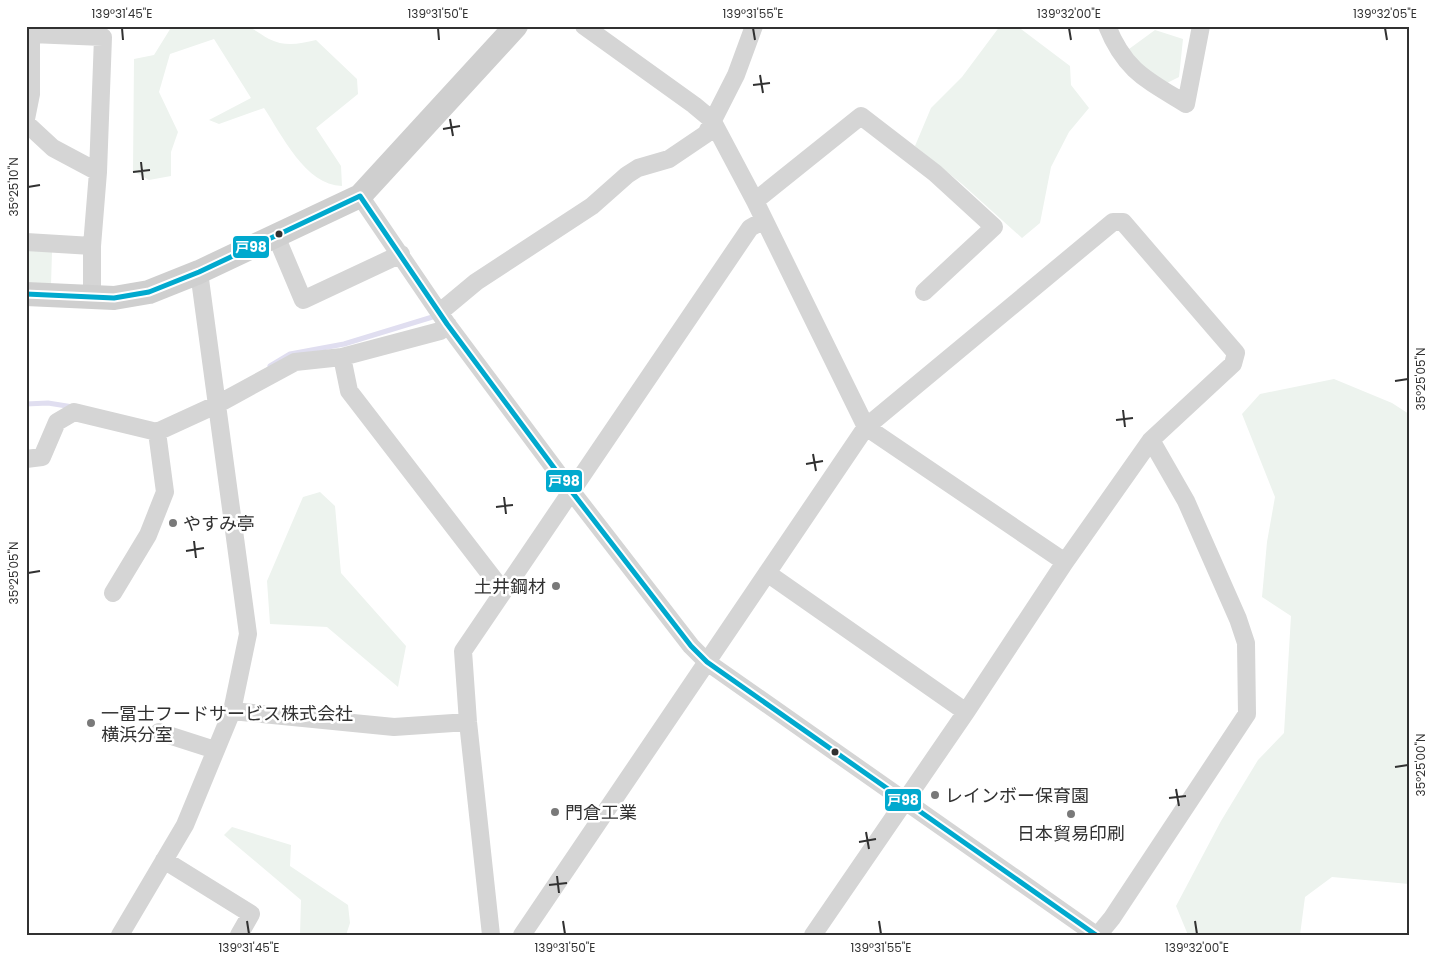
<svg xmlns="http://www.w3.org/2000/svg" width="1435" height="961" viewBox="0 0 1435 961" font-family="Poppins,'Noto Sans JP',sans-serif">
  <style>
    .green { fill: #edf3ee }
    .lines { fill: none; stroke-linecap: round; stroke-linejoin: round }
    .stream { stroke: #e0def0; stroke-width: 5 }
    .street { stroke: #d5d5d5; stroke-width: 18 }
    .secondary { stroke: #cfcfcf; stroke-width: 24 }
    .bus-1-casing { stroke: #fff; stroke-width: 9 }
    .bus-1 { stroke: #00a9ce; stroke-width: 5 }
    .ticks { fill: none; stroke: #313131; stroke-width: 2 }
    .bus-dot { fill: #313131; stroke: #fff; stroke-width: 2 }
    .poi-dot { fill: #797979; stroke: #fff; stroke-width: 2 }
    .labels { text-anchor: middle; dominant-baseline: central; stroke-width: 5; stroke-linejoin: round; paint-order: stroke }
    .poi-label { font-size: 18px; fill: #313131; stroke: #fff; text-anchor: start }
    .line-badge { stroke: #fff; stroke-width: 2 }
    .badge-label { font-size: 14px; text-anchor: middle; font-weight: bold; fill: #fff }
    .neatline { fill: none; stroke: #313131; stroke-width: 2 }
    .ticks-label { font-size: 12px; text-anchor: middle; fill: #313131 }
  </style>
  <rect width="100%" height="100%" fill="#fff"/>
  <!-- green -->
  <path class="green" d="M172,26H244C254,28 260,34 269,39C285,47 299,44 316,40L357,79L358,94L316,128L341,166L342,186C305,185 282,135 264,108L219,124L209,120L251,98L214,39L170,54L159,92L178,132L171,152V176L149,180L133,171L134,59L154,55Z
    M1000,26H1017L1070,66L1071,85L1089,108L1069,132L1051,167L1040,223L1022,238L962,184L915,146L931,108L962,77Z
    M1155,30L1183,39L1179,77L1167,83L1142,68L1129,49Z
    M26,250L52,252L51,285L26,283Z
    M1334,379L1392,403L1409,414V884L1332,877L1305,897L1300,935H1188L1176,906L1221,821L1258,760L1284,733L1291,616L1262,597L1267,542L1275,497L1242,414L1260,394Z
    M320,492L335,506L341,573L406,646L398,687L327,627L270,624L267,581L303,497Z
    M232,827L291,845L290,866L348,905L350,923L346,935H300L301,900L224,835Z"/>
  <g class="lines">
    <!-- stream -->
    <path class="stream" d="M270,366L290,354L344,344L439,315
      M26,404L48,403L73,407"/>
    <!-- street -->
    <path class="street" d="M584,26L694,105L712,120L755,201L866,427L1065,562
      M1107,26C1125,71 1147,80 1186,104L1201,26
      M26,119L31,94V34L103,37L98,172L92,246L26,242
      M26,123L53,148L98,172
      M360,196L447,324L572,492L691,646L707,662L1096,935
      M755,201L861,116L935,173L994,227L924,292
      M276,236L303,300L401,254
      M92,298V246
      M440,312L476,282L592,206L627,175L638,168L669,159L706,134L736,75L754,26
      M342,357L349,391L503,591
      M26,459L42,457L57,422L74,412L157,432
      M767,573L966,712
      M113,593L148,535L165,492L157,432L218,404L295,362L342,357L440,331L448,325
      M232,711L394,727L468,722
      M159,732L215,750
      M164,860L251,914L239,935
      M120,935L185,825L232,711L248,634L199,272
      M491,935L468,722L463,651L750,228L764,220
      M522,935L866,427L1113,222H1123L1236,353L1233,364L1151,440L1065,562L966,712L813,935
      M1098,935L1112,918L1247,714L1246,643L1238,619L1186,501L1151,440"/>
    <!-- secondary -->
    <path class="secondary" d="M26,294L114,298L149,292L199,272L360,196L516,26"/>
    <!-- bus-1 casing -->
    <g class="bus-1-casing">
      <path id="bus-1" d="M26,294L114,298L149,292L199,272L360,196L447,324L572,492L691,646L707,662L1096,935"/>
    </g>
    <!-- bus-1 -->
    <use href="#bus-1" class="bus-1"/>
  </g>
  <!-- ticks -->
  <path class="ticks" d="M122,28L123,40M438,28L439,40M753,28L755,40M1069,28L1071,40M1385,28L1387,40M760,75L763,93M753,85L770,83M450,119L453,136M443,129L460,126M141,162L143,180M133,172L150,170M28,187L40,185M1395,381L1408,379M1123,410L1125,427M1116,420L1133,418M813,454L816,471M806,464L823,461M504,497L506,514M496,507L513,505M194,541L196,558M186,551L204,548M28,573L40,571M1395,767L1408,765M1176,789L1179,806M1169,798L1186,796M866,832L869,849M859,842L876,839M557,876L559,893M549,885L567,883M247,921L249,934M563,921L565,934M879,921L881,934M1195,921L1197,934"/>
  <!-- markers -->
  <g class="bus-dot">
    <circle cx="279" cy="234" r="4.5"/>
    <circle cx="835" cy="752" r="4.5"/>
  </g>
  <g class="poi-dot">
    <circle cx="173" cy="523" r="5"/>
    <circle cx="556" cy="586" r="5"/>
    <circle cx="91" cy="723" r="5"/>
    <circle cx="935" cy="795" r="5"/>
    <circle cx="555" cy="812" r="5"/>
    <circle cx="1071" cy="814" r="5"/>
  </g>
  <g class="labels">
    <!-- poi labels -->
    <g class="poi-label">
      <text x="183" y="523">やすみ亭</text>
      <text x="546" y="586" text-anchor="end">土井鋼材</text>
      <text x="101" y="713">一冨士フードサービス株式会社<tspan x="101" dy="21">横浜分室</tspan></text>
      <text x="945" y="795">レインボー保育園</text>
      <text x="565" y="812">門倉工業</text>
      <text x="1071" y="833" text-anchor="middle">日本貿易印刷</text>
    </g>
  </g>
  <g class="line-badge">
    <rect x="232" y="235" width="38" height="24" rx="5" fill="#00a9ce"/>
    <rect x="545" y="469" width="38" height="24" rx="5" fill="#00a9ce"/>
    <rect x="884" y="788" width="38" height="24" rx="5" fill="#00a9ce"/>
  </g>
  <g class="badge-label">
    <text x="251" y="252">戸98</text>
    <text x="564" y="486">戸98</text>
    <text x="903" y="805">戸98</text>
  </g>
  <!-- border -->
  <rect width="1435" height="961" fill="none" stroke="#ffffff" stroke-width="55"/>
  <rect x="28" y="28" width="1380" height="906" class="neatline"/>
  <g class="ticks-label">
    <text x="122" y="18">139°31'45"E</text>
    <text x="438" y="18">139°31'50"E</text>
    <text x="753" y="18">139°31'55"E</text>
    <text x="1069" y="18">139°32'00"E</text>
    <text x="1385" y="18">139°32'05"E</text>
    <text transform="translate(14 187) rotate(-90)" y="4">35°25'10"N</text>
    <text transform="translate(1421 379) rotate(-90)" y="4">35°25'05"N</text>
    <text transform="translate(14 573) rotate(-90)" y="4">35°25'05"N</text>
    <text transform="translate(1421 765) rotate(-90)" y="4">35°25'00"N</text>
    <text x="249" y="952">139°31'45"E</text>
    <text x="565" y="952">139°31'50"E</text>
    <text x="881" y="952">139°31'55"E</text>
    <text x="1197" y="952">139°32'00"E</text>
  </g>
</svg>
